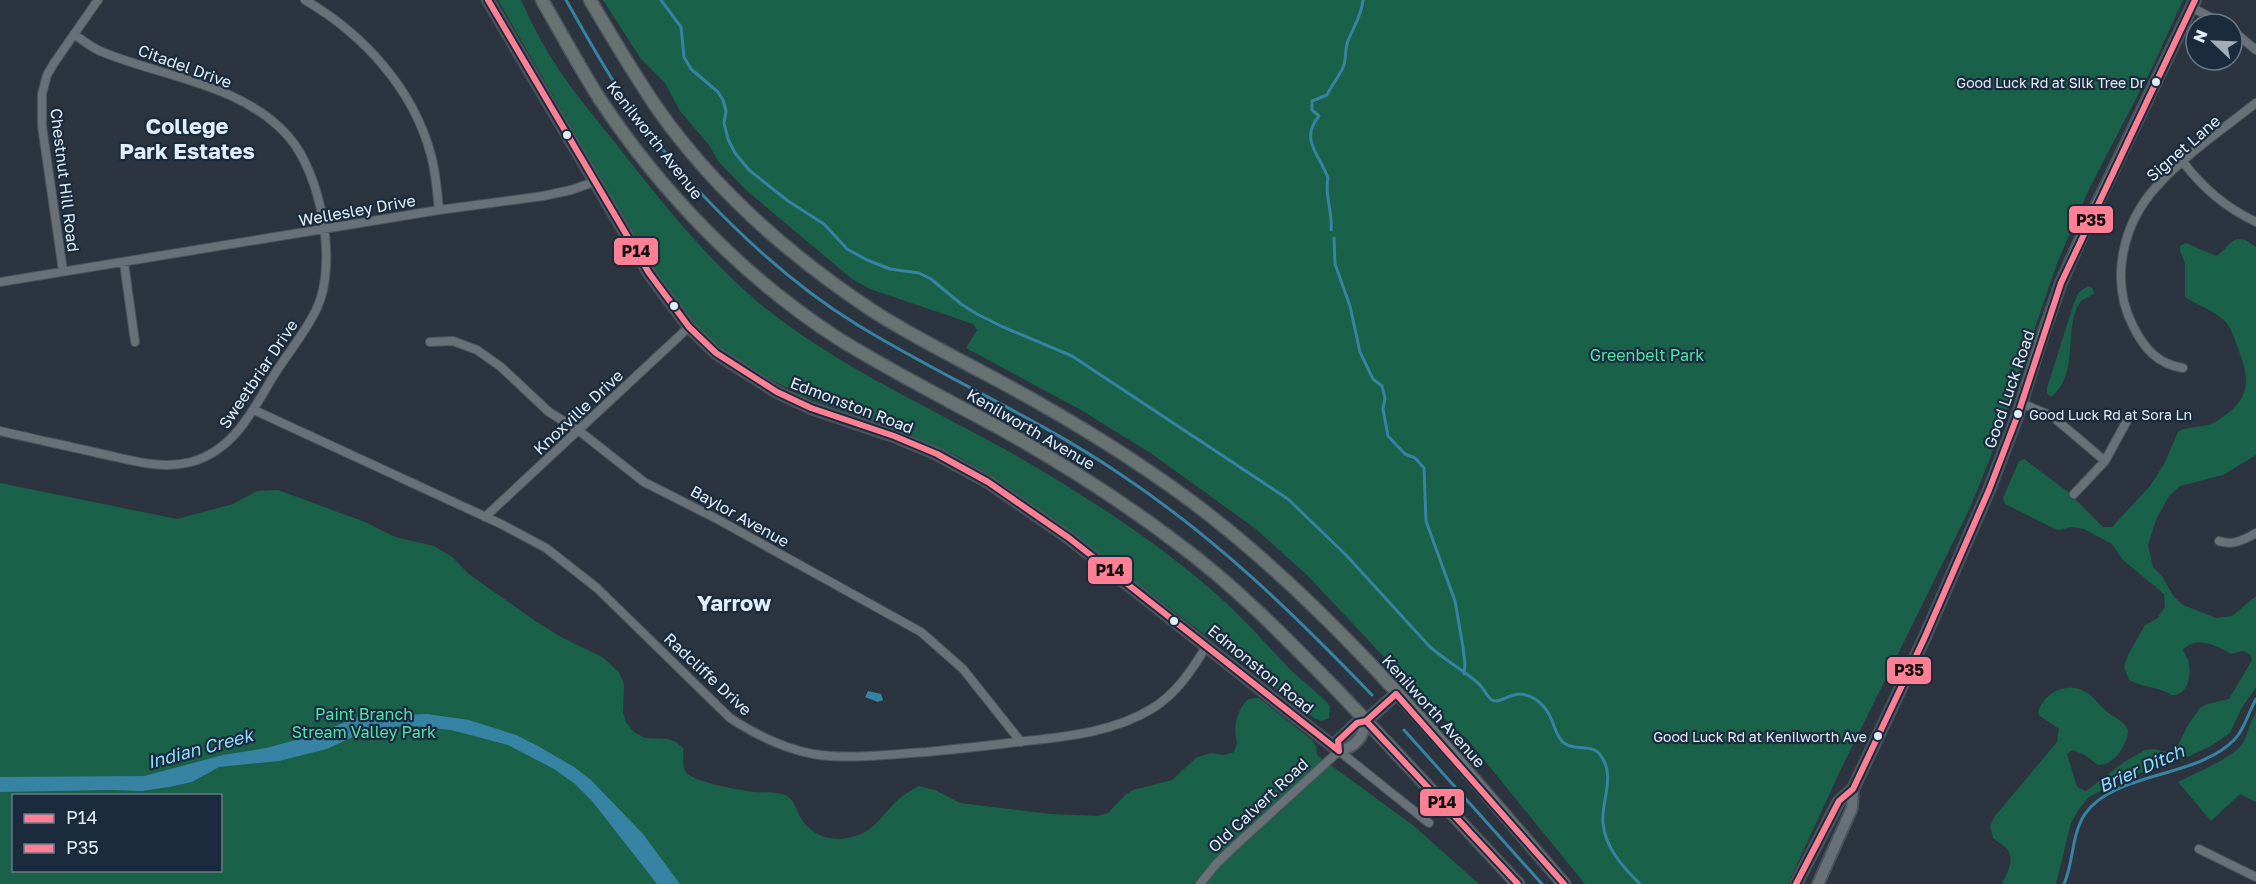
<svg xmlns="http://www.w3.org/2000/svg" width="2256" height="884" viewBox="0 0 2256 884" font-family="'Golos Text',sans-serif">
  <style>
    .green { fill: #196148; fill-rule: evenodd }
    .water { fill: #3683a3 }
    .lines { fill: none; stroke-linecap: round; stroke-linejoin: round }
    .stream { stroke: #3683a3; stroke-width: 3 }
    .street-casing { stroke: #4b545b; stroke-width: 10 }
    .secondary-casing { stroke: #4b545b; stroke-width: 14 }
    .primary-casing { stroke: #4b545b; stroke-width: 15 }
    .street { stroke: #687078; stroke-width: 8 }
    .secondary { stroke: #687078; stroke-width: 10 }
    .primary { stroke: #687272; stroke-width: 12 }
    .bus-1-casing { stroke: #1a2b3d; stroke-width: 10 }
    .bus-2-casing { stroke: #1a2b3d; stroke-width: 10 }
    .bus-1 { stroke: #ff8094; stroke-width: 6 }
    .bus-2 { stroke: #ff8094; stroke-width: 6 }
    .bus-dot { fill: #e2eef9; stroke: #1a2b3d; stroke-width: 2 }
    .labels { text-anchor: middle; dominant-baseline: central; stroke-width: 4.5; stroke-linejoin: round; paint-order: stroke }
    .bus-label { font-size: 14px; fill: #e2eef9; stroke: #1a2b3d; text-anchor: end }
    .street-label { font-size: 16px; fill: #e2eef9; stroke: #1a2b3d }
    .park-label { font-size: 16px; fill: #53e2a8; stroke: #1a2b3d }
    .water-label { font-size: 18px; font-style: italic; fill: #90dcff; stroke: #1a2b3d }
    .district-label { font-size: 22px; font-weight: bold; fill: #e2eef9; stroke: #1a2b3d }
    .line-badge { stroke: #1a2b3d; stroke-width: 2 }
    .pale-badge-label { font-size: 16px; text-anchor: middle; font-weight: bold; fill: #111 }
  </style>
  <rect width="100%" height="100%" fill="#2c353f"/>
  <!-- green -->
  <path class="green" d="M498,0H521C528,15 535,30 543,44C564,82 594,116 621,150C662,203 709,261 760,304C841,370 939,411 1029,463C1098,504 1166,548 1225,602C1247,622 1266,644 1286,665C1300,680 1317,691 1330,706L1329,718L1321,721L1314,718L1053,519L1002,483L959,457L903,432L802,396L759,373L721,349L698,329L681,308L637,242Z
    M603,0H2183L2154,64L2089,189L2058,261L1989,461L1969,510L1841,769L1788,884H1585L1467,739L1426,702L1309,577L1256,529L1152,454L1081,410L966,348L977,330L973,324L870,289L852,279L746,190L718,161L709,145L680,111L665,83L641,59Z
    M2237,239L2246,240L2256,247V455L2223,475L2180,486L2169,496L2156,520L2148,545L2153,567L2162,576L2174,597L2183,605L2216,618L2232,616L2256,596V687L2241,709L2230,733L2211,746L2181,760L2125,778L2089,797L2079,809L2071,823L2056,884H2002C2007,873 2017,857 2005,847C2001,843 1997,842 1993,838L1990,826L1995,816L2057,742L2059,729L2040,716L2038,713C2043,692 2068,681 2086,692C2094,697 2100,706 2107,712C2115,718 2123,720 2128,730C2128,744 2114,766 2098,765L2085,755L2073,750L2067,754L2077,787L2086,791L2124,762L2145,750L2154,749L2167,752L2173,750L2178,745L2188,725L2200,708L2207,704L2229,699L2252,660L2250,654L2242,651L2231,654C2218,646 2195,635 2183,650C2185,655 2189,659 2189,664C2191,678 2187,696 2171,695C2158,686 2144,688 2129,680L2124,667L2128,655L2145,625L2158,618L2160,614L2165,607L2164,594L2123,560L2112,544L2084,529L2072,527L2058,530L2053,528L2005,504L2003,498L2019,461L2024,459L2068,492L2103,527H2112L2150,486L2164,464L2178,432C2188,425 2204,429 2217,421C2252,398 2251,381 2237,346C2234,338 2231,327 2225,321C2214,311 2198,305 2185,297V263L2180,251V246L2186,243L2216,256C2225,251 2228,242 2237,239Z
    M2088,286L2092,288L2094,293C2090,297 2083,298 2079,304C2063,331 2080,374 2051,397L2047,393V388L2074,303L2079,292Z
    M0,483L177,519L233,504L257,491L278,490L365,522L395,537L434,546L452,557L470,575L537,622L561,637L602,657L619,672L624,684L623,712L626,722L634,732L645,738L668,739L676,742L683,748C684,755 682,765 685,771C690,782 741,790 753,792C764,793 774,791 785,795C794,799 796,809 800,817C809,833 828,842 847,838C870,834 875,824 890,808C898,798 908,792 919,786L935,790L960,803L1051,814L1097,816L1108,813L1125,795L1133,790L1172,780L1197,757L1211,753L1224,755L1234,752L1237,743C1233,726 1236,712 1248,699L1259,698L1312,740L1316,746L1317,755L1414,826L1479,884H0ZM14,796H220V870H14Z
    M2256,713V802L2240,794L2211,821L2178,782C2194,774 2234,757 2243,743C2248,734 2249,723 2256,713Z"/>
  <!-- water -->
  <path class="water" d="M868,691L881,694L883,700L878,702L865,697Z
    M372,711L398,715L427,714L469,720L516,735L538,746L574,767L591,780L643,834L680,884H657L592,801L575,784L554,769L508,745L451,730L413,726L372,728L327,749L279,761L219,767L192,782L169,787L142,791L112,790L0,792V777L144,776L223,755L266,748L311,736Z"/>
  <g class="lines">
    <!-- stream -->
    <path class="stream" d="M566,0C586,35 605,70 627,102C683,183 773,273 856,324C942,377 1036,417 1120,474C1216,538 1292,612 1372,695
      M661,0L681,27L684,57L691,69L718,92L723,100L726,111L724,123L728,139L735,153L749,170L788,201L824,224L847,249L867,260L890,269L919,273L931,279L961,304L977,314L1003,327L1072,356L1288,499L1347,556L1430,647C1445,660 1463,670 1478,683C1483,687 1487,697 1492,700C1501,706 1514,685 1535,699C1556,713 1552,734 1564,743C1576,752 1593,743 1601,756C1616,776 1601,801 1603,823C1605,848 1623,867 1640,884
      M1331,230C1333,212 1324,195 1328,178C1320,155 1299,140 1319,116L1312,110V101L1327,95C1332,84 1340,76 1344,65C1346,57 1345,49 1348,41C1354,25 1361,18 1363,0
      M1334,238L1335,264L1350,306L1360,352L1373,379L1382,386L1385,398L1383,409L1388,436L1405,454L1415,458L1424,468L1426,521L1455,601L1463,647L1465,664L1464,674
      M1404,730L1542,884
      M2064,884C2074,862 2071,835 2085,814C2113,772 2199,778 2235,739C2244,730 2249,711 2256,699"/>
    <!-- street casing -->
    <g class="street-casing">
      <path id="street" d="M305,0C363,34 413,88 431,155C436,173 437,191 439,210
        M2191,7L2223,24
        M2232,30L2256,50
        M2183,162C2204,189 2225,207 2256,222
        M124,263L135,342
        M63,271L42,126V94L47,75L54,63L98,0
        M0,282L439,210L543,196L571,190L594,182
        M430,342L453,341L477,350L501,367L549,412L578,430L644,482L717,519L921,632L963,669L1021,742
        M2183,368C2157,364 2144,348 2133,326C2109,279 2123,223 2157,186C2186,154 2223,129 2256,103
        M2021,403L2052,416L2105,461
        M254,410L501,524L546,548L597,588L730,718C756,735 782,748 813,754C850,760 890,754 927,752C957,749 987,746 1017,742C1063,737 1113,733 1153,708C1177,693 1191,671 1206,647
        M0,431C34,439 68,446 102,454C131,460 161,470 191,462C232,451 251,414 271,380C285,356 305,334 317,308C338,263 321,173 288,136C241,83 161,77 100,51C91,47 82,40 74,34
        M2074,494L2105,461L2129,417
        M485,517L689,327
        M2219,541C2232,546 2244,540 2256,533
        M2199,849L2256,877
        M1200,884L1217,863L1237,844L1339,751L1429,823"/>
    </g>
    <!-- secondary casing -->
    <g class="secondary-casing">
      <path id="secondary" d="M488,0L649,273L689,327L716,353L777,392L811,408L894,436L937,454L988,482L1069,538L1339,751
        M1339,751L1338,741L1357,723L1366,721L1396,694
        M1339,751C1356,747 1363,737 1366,721
        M1796,884L1839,801L1853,789L1924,639L1989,490L2017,417L2042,337L2061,283L2084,231L2195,0
        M1818,884L1852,808L1853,789"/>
    </g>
    <!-- primary casing -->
    <g class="primary-casing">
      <path id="primary" d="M542,0C561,33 579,66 599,98C661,192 744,278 839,339C892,372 948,400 1003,430C1063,464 1122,501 1177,543C1233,584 1282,634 1330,683C1394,749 1455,817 1518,884
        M590,0C612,37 633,73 657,108C713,188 789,255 870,309C911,336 955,357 999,381C1066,417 1130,456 1191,501C1334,608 1448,750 1564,884"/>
    </g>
    <!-- street -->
    <use href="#street" class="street"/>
    <!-- secondary -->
    <use href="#secondary" class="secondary"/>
    <!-- primary -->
    <use href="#primary" class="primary"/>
    <!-- bus-1 casing -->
    <g class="bus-1-casing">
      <path id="bus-1" d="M488,0L649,273L689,327L716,353L777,392L811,408L894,436L937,454L988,482L1069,538L1339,751
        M1366,721L1518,884
        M1339,751L1338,741L1357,723L1366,721L1396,694L1564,884"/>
    </g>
    <!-- bus-2 casing -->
    <g class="bus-2-casing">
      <path id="bus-2" d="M1796,884L1839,801L1853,789L1924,639L1989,490L2017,417L2061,283L2195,0"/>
    </g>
    <!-- bus-1 -->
    <use href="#bus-1" class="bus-1"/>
    <!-- bus-2 -->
    <use href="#bus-2" class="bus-2"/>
  </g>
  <!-- markers -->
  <g class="bus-dot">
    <circle cx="2156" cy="82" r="5"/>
    <circle cx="567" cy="135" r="5"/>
    <circle cx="674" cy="306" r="5"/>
    <circle cx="2018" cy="414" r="5"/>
    <circle cx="1174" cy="621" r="5"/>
    <circle cx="1878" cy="736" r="5"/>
  </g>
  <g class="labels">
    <!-- bus labels -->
    <g class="bus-label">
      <text x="2145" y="82">Good Luck Rd at Silk Tree Dr</text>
      <text x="2029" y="414" text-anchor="start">Good Luck Rd at Sora Ln</text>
      <text x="1867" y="736">Good Luck Rd at Kenilworth Ave</text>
    </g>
    <!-- street labels -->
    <g class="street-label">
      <text transform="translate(185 66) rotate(20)">Citadel Drive</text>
      <text transform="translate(655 140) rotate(52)">Kenilworth Avenue</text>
      <text transform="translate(2183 148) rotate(-41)">Signet Lane</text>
      <text transform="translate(65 180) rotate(83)">Chestnut Hill Road</text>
      <text transform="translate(357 210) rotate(-10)">Wellesley Drive</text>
      <text transform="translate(258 374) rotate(-56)">Sweetbriar Drive</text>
      <text transform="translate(2009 389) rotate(-71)">Good Luck Road</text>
      <text transform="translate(852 405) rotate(21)">Edmonston Road</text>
      <text transform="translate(578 412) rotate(-43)">Knoxville Drive</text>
      <text transform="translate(1031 429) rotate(30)">Kenilworth Avenue</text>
      <text transform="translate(740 516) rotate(29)">Baylor Avenue</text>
      <text transform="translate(1261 669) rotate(39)">Edmonston Road</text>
      <text transform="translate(708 674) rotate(43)">Radcliffe Drive</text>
      <text transform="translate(1434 711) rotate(48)">Kenilworth Avenue</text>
      <text transform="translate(1258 805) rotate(-43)">Old Calvert Road</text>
    </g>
    <!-- park labels -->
    <g class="park-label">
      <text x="1647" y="355">Greenbelt Park</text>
      <text x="364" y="714">Paint Branch<tspan x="364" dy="18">Stream Valley Park</tspan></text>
    </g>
    <!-- water labels -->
    <g class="water-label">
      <text transform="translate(200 748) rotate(-15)">Indian Creek</text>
      <text transform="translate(2141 768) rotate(-24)">Brier Ditch</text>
    </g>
    <!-- district labels -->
    <g class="district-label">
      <text x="187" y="125">College<tspan x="187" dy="25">Park Estates</tspan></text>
      <text x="734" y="602">Yarrow</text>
    </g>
  </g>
  <g class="line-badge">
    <rect x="2068" y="205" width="46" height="29" rx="6" fill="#ff8094"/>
    <rect x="613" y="237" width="46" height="29" rx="6" fill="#ff8094"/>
    <rect x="1087" y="556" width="46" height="29" rx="6" fill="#ff8094"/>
    <rect x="1886" y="656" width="46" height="29" rx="6" fill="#ff8094"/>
    <rect x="1419" y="788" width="46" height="29" rx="6" fill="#ff8094"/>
  </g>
  <g class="pale-badge-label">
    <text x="2091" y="226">P35</text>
    <text x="636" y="257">P14</text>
    <text x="1110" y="576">P14</text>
    <text x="1909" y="676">P35</text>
    <text x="1442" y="808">P14</text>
  </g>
  <!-- legend -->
  <rect x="12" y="794" width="210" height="78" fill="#1a2b3d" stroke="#6a7988" stroke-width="1.5"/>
  <rect x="24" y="814" width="30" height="9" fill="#ff8094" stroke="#6a7988" stroke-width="1.5"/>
  <text x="66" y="824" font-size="18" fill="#e2eef9">P14</text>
  <rect x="24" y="844" width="30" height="9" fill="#ff8094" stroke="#6a7988" stroke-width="1.5"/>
  <text x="66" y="854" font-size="18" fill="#e2eef9">P35</text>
  <!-- north arrow -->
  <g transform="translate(2214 42) rotate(293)"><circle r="28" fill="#1a2b3d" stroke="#6a7988" stroke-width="1.5"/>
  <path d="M0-4.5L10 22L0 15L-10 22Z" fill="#a2adb8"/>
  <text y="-9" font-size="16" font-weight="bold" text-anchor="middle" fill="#e2eef9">N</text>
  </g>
</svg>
